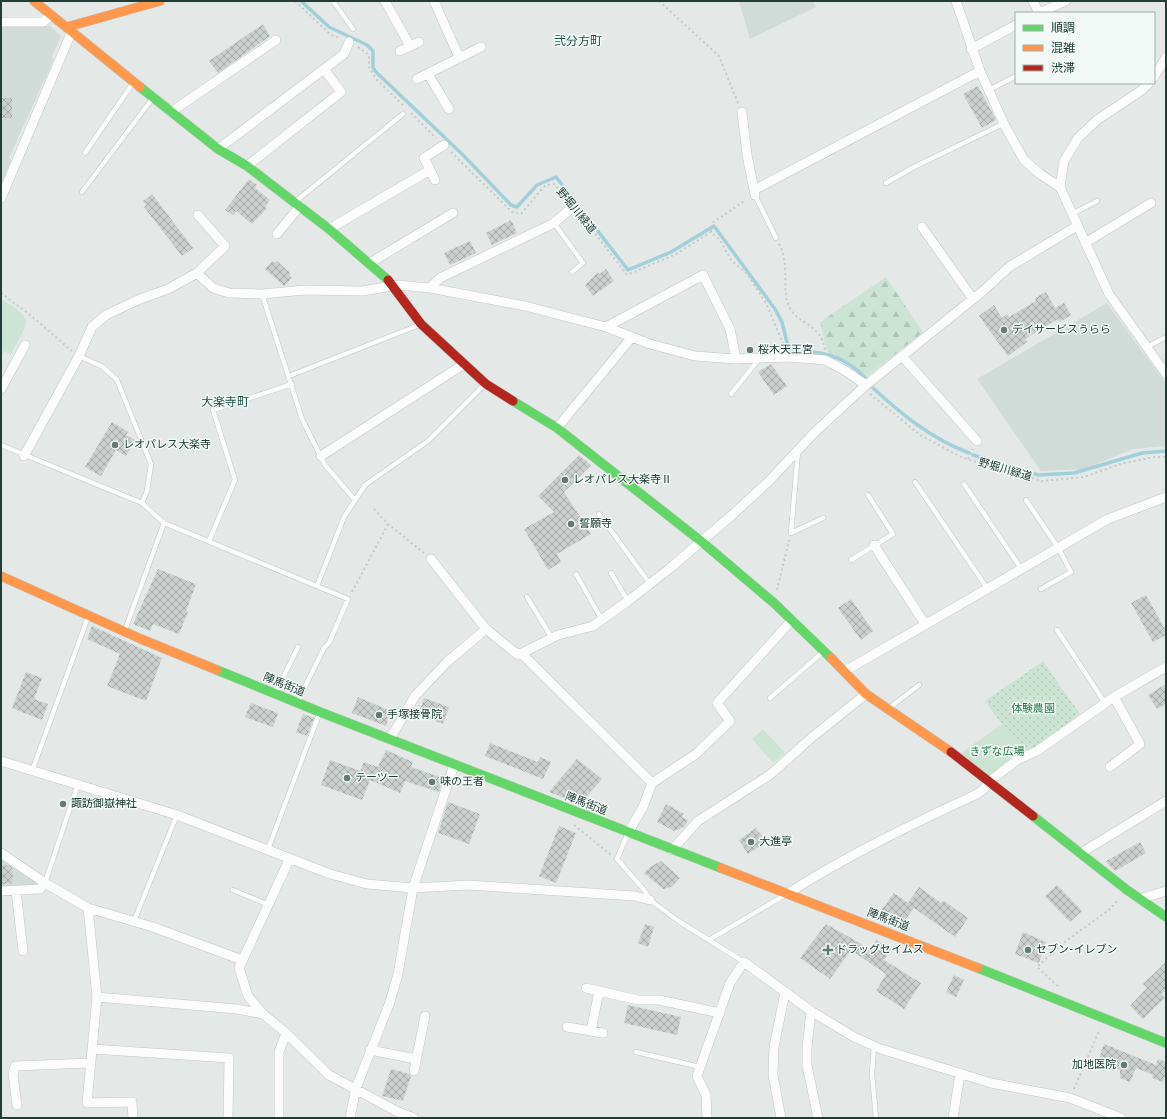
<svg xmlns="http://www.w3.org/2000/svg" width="1167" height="1119" viewBox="0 0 1167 1119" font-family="Overpass,'Noto Sans JP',sans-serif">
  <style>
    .built { fill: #d1dbd7 }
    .grass { fill: url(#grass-dots) }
    .forest { fill: url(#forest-firs) }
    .park { fill: #cce4d4 }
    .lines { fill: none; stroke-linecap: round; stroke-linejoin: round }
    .stream { stroke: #a2d0da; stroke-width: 3.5 }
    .building { fill: url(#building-cross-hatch) }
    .lane-casing { stroke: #c1c6c4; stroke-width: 5.5 }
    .street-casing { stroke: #c1c6c4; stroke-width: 10 }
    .fast-casing { stroke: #bfc7c5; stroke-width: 10 }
    .slow-casing { stroke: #bfc7c5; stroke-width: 10 }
    .jam-casing { stroke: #bfc7c5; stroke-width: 10 }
    .path { stroke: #c0cac7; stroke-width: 2; stroke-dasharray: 2 3; stroke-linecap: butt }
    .lane { stroke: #fbfcfb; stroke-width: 4.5 }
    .street { stroke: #fbfcfb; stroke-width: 9 }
    .fast { stroke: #63d668; stroke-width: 9 }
    .slow { stroke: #ff974d; stroke-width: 9 }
    .jam { stroke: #b3261e; stroke-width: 9 }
    .poi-dot { fill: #657a75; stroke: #f2f9f6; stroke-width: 1.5 }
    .labels { text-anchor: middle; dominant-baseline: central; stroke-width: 3; stroke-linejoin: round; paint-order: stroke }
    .street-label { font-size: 11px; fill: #203e37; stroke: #f2f9f6 }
    .poi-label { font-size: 11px; fill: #203e37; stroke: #f2f9f6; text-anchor: start }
    .park-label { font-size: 11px; fill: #28774a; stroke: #f2f9f6 }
    .neighbourhood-label { font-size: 12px; fill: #1b5146; stroke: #f2f9f6 }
  </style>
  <defs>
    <pattern id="grass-dots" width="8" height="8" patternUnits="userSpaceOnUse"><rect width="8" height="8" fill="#cce4d4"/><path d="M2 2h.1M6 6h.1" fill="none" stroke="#afc5b7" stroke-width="1.8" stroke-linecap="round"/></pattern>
    <pattern id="forest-firs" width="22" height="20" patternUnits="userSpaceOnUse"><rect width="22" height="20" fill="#cce4d4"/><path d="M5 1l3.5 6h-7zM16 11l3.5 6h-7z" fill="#afc5b7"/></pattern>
    <pattern id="building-cross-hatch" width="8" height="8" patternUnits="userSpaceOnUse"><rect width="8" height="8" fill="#cbd0ce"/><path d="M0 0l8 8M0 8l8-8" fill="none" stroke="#a4aaa8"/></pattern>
  </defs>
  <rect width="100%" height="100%" fill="#e4e9e7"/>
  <!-- built -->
  <path class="built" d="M739,1H813L816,7L750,39Z
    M50,26L61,36L52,56L53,61L9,158L11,160L1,185V27Z
    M1107,303L1166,384V446L1133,449L1084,469L1041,471L977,379Z
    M1,857L38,884L1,888Z"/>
  <!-- grass -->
  <path class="grass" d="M1043,661L1080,714L1025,756L985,701Z"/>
  <!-- forest -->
  <path class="forest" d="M886,277L923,332L866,377L848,362L827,351L820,322Z"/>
  <!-- park -->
  <path class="park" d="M1,299C37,321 28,320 11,354L4,351L1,358Z
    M1002,724L1025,756L990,781L957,756Z
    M763,729L785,753L773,763L752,739Z"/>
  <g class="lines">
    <!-- stream -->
    <path class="stream" d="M301,1L329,27L367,45L373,51V67L375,71L462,154L511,205L517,207L537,185L556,177L628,270L671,252L714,226L775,309L782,322L789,351C820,350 845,355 866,379
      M873,388C901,414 932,439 969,453
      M973,455L1038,475L1074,473L1142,453L1166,451"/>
  </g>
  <!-- building -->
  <path class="building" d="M263,24L270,36L218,73L209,61Z
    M978,86L996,120L982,128L963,94Z
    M1,98H12V118H1Z
    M249,179L257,185L255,188L270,200L265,207L267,208L252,224L236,211L233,215L225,210Z
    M152,194L193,248L182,256L144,207L146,205L143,201Z
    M511,220L517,233L492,245L486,233Z
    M470,241L476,253L450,265L444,253Z
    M272,261L275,263L277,261L290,273L289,275L292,278L284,286L265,269Z
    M606,269L614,281L593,296L585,285L598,272L599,274Z
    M1046,292L1055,308L1064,303L1071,315L1060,322L1058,319L1025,339L1027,342L1008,356L979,316L994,305L1002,318L1007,314L1009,317L1036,301L1035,298Z
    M771,364L787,386L774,395L758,372Z
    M112,422L128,432L126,435L135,440L126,456L116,450L101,476L85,467Z
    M579,455L591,465L564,492L591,534L557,554L561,562L548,570L524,529L554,512L538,496Z
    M158,569L196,584L186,611L188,612L179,634L153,624L150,631L133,624Z
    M1146,595L1166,631V635L1153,642L1131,603Z
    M851,599L873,631L861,640L838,608Z
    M92,626L162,658L146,701L107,686L120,654L87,639Z
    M26,672L42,678L34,699L48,704L42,720L12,708Z
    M1166,684V704L1157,709L1148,695Z
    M358,697L391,711L386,726L352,713Z
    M424,698L449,707L443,724L418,715Z
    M251,703L278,713L273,727L245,717Z
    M303,714L314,718L307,736L296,732Z
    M490,743L538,762L540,757L551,762L543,779L485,756Z
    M386,750L413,762L411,767L443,778L439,792L405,781L400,793L370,780L362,800L321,785L330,760L360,771L364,762L378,767Z
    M577,759L602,779L580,804L549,792Z
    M448,802L480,814L469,844L438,833Z
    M666,804L684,814L682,817L688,820L684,827L674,831L657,822Z
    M559,826L576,833L556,883L539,876Z
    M756,828L759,833L760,832L765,843L748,854L739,840Z
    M1140,842L1146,853L1115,871L1109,865L1106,861Z
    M661,861L680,878L672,887L663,889L644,873L650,867Z
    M9,865L12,868L13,883L1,884V866Z
    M1057,885L1082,911L1070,922L1045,896Z
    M919,887L941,903L944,901L968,918L955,937L914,908L900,927L880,912L894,893L908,903Z
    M645,924L654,927L648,947L638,943Z
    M826,924L870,949L876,940L891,950L884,960L921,983L904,1009L876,991L886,974L851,950L830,979L800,958Z
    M1023,932L1046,942L1039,963L1015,954Z
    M1166,962V990L1161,994L1165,998L1143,1019L1130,1006L1147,988L1143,984Z
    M954,975L964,980L956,997L946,992Z
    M628,1005L681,1017L677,1035L624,1023Z
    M1104,1044L1156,1065L1158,1059L1166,1062V1072L1163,1082L1152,1078L1153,1075L1136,1068L1130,1082L1120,1078V1070L1098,1061Z
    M391,1069L409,1074L411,1076L403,1101L382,1096Z"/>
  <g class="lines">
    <!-- lane casing -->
    <g class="lane-casing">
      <path id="lane" d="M333,1L353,29
        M989,90L1016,76
        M85,153L133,83
        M886,183L914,167L1005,123
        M82,192L152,99
        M755,195L776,238
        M296,201L403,114
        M1072,214L1097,201
        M554,223L583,263L572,272
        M262,294L302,419L325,465L355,500
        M1147,347L1166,337
        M79,356L103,367L117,380L151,464L147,491L142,503
        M289,376L419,325
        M731,394L759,359
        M1,445L142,503L164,523L348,599L329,643L324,648L298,701
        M798,451L791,533L823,518
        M915,482L987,588
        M964,484L1022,570
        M1026,500L1059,549L1071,572L1041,589
        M599,514L650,584
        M209,541L235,480L213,410L292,384
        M851,560L893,534L868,495
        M611,573L628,601
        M576,574L602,620
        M317,586L344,517L365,485L428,441L485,384
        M527,597L552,638
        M125,630L164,523
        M1057,630L1105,703
        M276,692L298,647
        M770,698L823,652
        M889,708L919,685
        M32,771L88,617
        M628,833L617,859L645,891L650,900L677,920L744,962
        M268,849L320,712
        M45,883L78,784
        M233,890L269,905
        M134,921L177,815
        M709,940L785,895
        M874,1046L872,1074L876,1118
        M636,1052L700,1067"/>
    </g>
    <!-- street casing -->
    <g class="street-casing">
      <path id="street" d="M385,1L410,46
        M434,1L459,57
        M956,1L980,71L1005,126L1024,160L1040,174L1060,187
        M1033,1L1039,13
        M1039,13L1066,1
        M1,22H43L51,15
        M971,49L1016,25
        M400,51L419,42
        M428,74L449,109
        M1154,77L1166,57
        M417,79L481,47
        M1149,83L1142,90L1097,120L1078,138L1064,161L1060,187L1109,294L1166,374
        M171,112L276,40
        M742,112L747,155L754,190
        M218,149L344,54L349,42
        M247,166L341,92L324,69
        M435,180L424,158L444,145
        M755,195L754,190L980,71
        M1,198L72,31
        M922,227L973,299
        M329,229L430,170
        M277,234L300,206
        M1085,243L1151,203
        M370,263L453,213
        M197,273L225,246L198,215
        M430,288L440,278L554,223L574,206
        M606,327L703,275L730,329L736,359
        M902,356L977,441
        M1,389L25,345
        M557,428L632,337
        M24,456L79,356L92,327L106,315L140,299L168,289L197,273L213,288L229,293L262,294L305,290L362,291L398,285L430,288L525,306L606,327L650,344L695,356L736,359L788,357L825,360L844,370L866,385
        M321,456L464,364
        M874,545L925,624
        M431,559L486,629L518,655L558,635L593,626L628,601L669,569L731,516L769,481L815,432L866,385L983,291L1009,267L1077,226
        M521,653L652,783L643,807L628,833
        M845,671L1108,519L1166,497
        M390,739L415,696L447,662L486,629
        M1,761L177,815L330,874L367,884L413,888L468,885L635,896L650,900
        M1110,767L1140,744L1114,697
        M652,783L696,754L730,721L717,703L791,621
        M672,850L698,821L771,774L811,738L866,694
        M1,853L45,883
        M1081,853L1166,801
        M1,891L40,889L45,883L88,908L97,997L87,1103L132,1102L133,1118
        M16,891L23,951
        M787,894C846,856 910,825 975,795L983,790L990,781L1017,760L1037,751L1114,697L1166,667
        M1139,899L1166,891
        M88,908L153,927L242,960
        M586,988L638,1000H659L720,1013
        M97,997L237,1009L263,1014L286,1033L329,1075L398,1112L414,1118
        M811,1011L807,1048V1065L818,1118
        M263,1014L248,996L239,968L290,858
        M567,1027L603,1033
        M591,1031L599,991
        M92,1049L229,1058L228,1118
        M370,1050L416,1059
        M414,1071L425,1016
        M17,1105L13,1075L15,1066L90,1063
        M279,1117V1052L286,1033
        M350,1118L356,1088L390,1002L398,974L413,888L454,765
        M707,1118L706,1095L697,1076L730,983L744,962L811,1011L854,1037L881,1049L991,1083L1070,1098L1121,1118
        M781,1118L773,1075L774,1047L785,992
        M953,1118L960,1074"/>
    </g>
    <!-- fast casing -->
    <g class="fast-casing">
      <path id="fast" d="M140,87L218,149L247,166L329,229L388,280
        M513,401L557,428L702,542L774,603L831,658
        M217,670L320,712L721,868
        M1033,816L1127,890L1166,917
        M978,968L1166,1043"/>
    </g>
    <!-- slow casing -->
    <g class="slow-casing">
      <path id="slow" d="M34,1L140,87
        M67,27L160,1
        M1,576L141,639L217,670
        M831,658L866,694L951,752
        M721,868L978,968"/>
    </g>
    <!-- jam casing -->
    <g class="jam-casing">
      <path id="jam" d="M388,280L421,324L486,384L513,401
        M951,752L1033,816"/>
    </g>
    <!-- path -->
    <path class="path" d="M295,1L331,35L340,38
      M659,1L719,56L738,103
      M358,47L369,55V67L376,79L404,106
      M411,113L436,138
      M451,152L512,212L521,214L541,190L546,185L554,184L568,199
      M580,214L627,275L676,254L711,232L720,240L731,260L748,275L766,303L785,348
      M711,232L712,223L746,200
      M779,244C791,264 780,294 791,310C801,326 822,324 825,351
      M1,293L29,314L72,351
      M870,394L920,435L963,458L1042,481L1084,477L1120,464L1154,457H1166
      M968,459L973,449
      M374,509L388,524L424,553
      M777,590L789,540
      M352,592L388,524
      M574,825L611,855
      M1058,986L1037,967L1063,943L1109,910L1119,899
      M1074,1089L1100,1029"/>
    <!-- lane -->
    <use href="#lane" class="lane"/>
    <!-- street -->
    <use href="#street" class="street"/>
    <!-- fast -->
    <use href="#fast" class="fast"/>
    <!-- slow -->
    <use href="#slow" class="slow"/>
    <!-- jam -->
    <use href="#jam" class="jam"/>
  </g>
  <!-- markers -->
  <g class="poi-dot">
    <circle cx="1004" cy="330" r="4"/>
    <circle cx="750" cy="350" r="4"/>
    <circle cx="115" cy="445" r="4"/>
    <circle cx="565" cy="480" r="4"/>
    <circle cx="571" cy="524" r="4"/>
    <circle cx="379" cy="715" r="4"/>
    <circle cx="347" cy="778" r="4"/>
    <circle cx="432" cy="782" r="4"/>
    <circle cx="63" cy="804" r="4"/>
    <circle cx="751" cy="842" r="4"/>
    <path d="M826 944h4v4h4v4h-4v4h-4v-4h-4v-4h4z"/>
    <circle cx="1028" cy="950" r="4"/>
    <circle cx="1124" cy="1065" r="4"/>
  </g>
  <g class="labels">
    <!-- street labels -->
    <g class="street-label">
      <text transform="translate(576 211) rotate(51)">野堀川緑道</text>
      <text transform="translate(1005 470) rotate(16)">野堀川緑道</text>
      <text transform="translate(284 685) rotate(22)">陣馬街道</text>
      <text transform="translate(586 804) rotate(21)">陣馬街道</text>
      <text transform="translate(888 920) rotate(21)">陣馬街道</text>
    </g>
    <!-- poi labels -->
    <g class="poi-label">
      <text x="1012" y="330">デイサービスうらら</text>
      <text x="758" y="350">桜木天王宮</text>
      <text x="123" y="445">レオパレス大楽寺</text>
      <text x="573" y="480">レオパレス大楽寺Ⅱ</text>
      <text x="579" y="524">誓願寺</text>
      <text x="387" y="715">手塚接骨院</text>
      <text x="355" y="778">テーツー</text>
      <text x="440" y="782">味の王者</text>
      <text x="71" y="804">諏訪御嶽神社</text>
      <text x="759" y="842">大進亭</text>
      <text x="836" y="950">ドラッグセイムス</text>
      <text x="1036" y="950">セブン-イレブン</text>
      <text x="1116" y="1065" text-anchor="end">加地医院</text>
    </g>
    <!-- park labels -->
    <g class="park-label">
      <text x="1033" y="709">体験農園</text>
      <text x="997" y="752">きずな広場</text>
    </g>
    <!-- neighbourhood labels -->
    <g class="neighbourhood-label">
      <text x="578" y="42">弐分方町</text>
      <text x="225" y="403">大楽寺町</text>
    </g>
  </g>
  <!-- border -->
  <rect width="1167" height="1119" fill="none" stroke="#203e37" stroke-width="4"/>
  <!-- legend -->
  <rect x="1015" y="12" width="140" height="72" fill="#f2f9f6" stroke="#9eaeaa"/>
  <rect x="1023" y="25" width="20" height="6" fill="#63d668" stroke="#9eaeaa"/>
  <text x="1051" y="32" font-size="12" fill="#203e37">順調</text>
  <rect x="1023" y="45" width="20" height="6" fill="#ff974d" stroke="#9eaeaa"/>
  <text x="1051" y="52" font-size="12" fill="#203e37">混雑</text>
  <rect x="1023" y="65" width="20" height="6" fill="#b3261e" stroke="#9eaeaa"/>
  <text x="1051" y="72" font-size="12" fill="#203e37">渋滞</text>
</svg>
